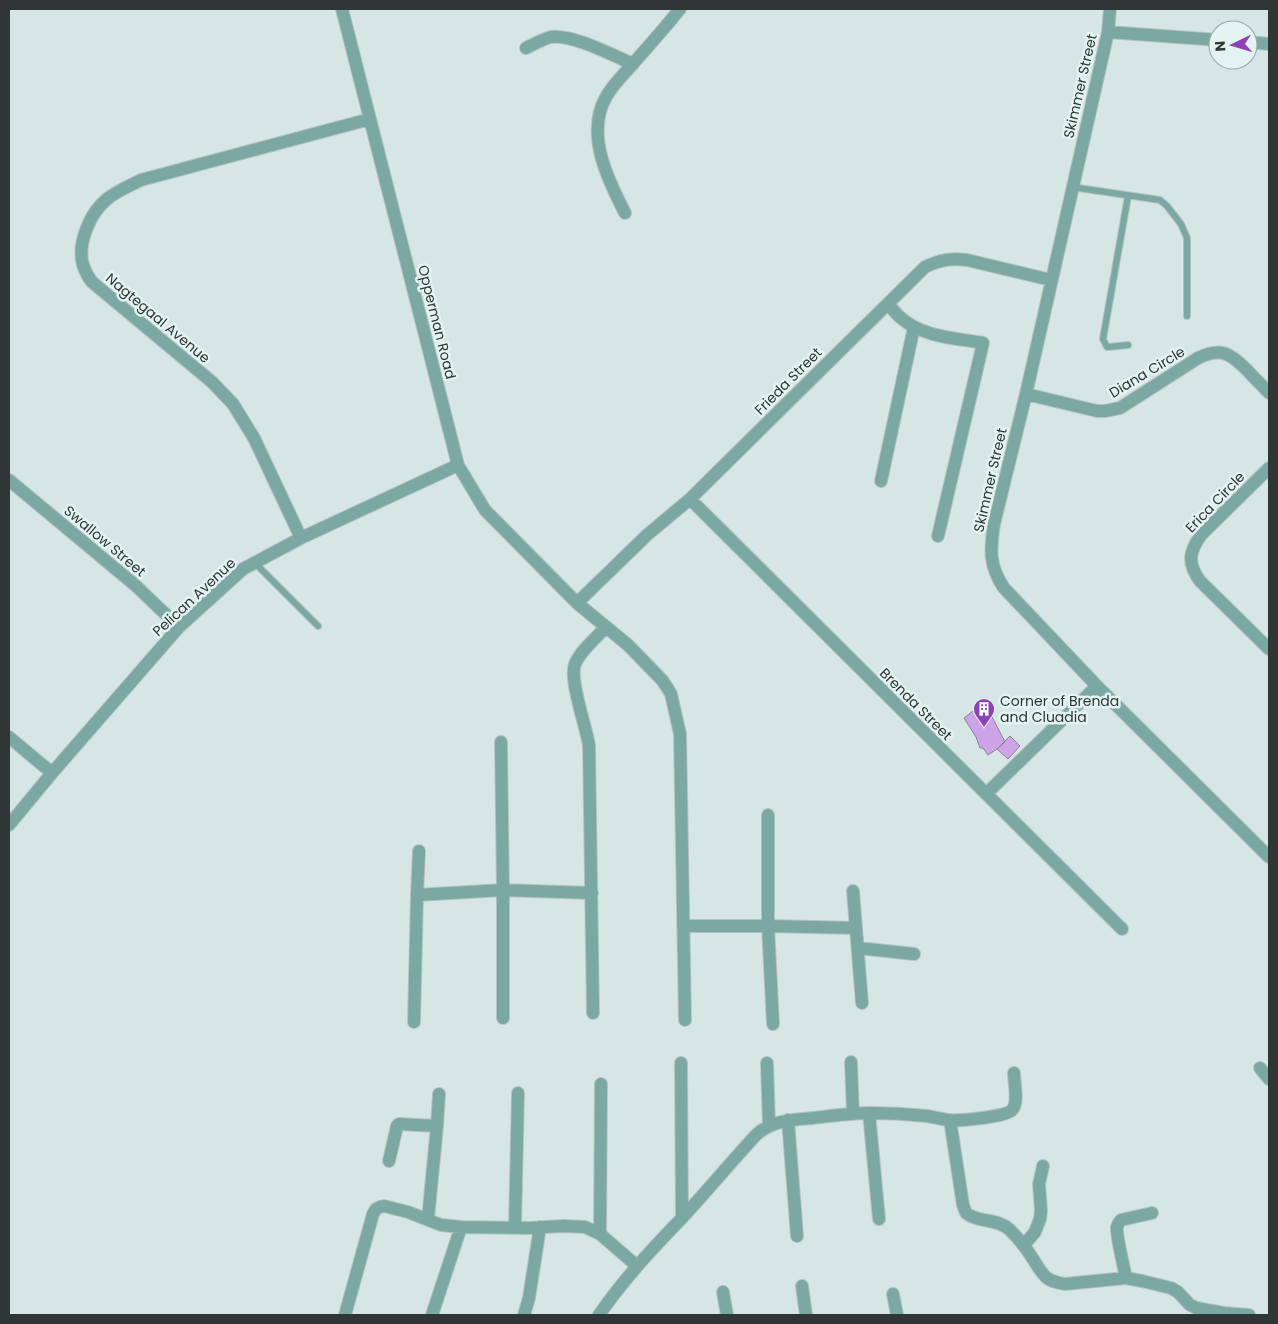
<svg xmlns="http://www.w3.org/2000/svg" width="1278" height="1324" viewBox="0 0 1278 1324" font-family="Poppins,sans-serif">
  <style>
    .building { fill: #cea4e9; stroke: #8b8490 }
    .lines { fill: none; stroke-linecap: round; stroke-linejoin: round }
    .service-casing { stroke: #b4c3c1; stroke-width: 8 }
    .minor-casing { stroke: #b4c3c1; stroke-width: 14 }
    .service { stroke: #7ca8a3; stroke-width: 6 }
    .minor { stroke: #7ca8a3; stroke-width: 12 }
    .labels { text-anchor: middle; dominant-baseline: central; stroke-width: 5; stroke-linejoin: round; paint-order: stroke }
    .street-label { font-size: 14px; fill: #2f3635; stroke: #e2f3f1 }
    .poi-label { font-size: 14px; fill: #2f3635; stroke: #e2f3f1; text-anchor: start }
  </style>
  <rect width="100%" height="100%" fill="#d5e6e4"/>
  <!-- building -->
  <path class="building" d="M977,708L984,712L990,713L1005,742L997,749L988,755L983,748H980L976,737L964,718Z
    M1010,736L1020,746L1008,759L997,749Z"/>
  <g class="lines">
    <!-- service casing -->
    <g class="service-casing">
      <path id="service" d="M1072,187L1160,200L1167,206L1181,224L1187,238V316
        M1128,345L1109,347H1107L1103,339L1128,196
        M255,563L318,626"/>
    </g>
    <!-- minor casing -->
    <g class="minor-casing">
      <path id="minor" d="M342,9L458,465L485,510L577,603L628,645L662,680L668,689L671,694L680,734L685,1020
        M1110,9L1108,32L1026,394L994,524C990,550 989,566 1004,588L1097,686L1269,857
        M1108,32L1218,40
        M1248,42L1269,44
        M526,48C534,44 543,39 551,37C573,34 612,55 633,64
        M625,213C608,180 585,134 606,97C612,86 622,76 630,67C647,48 664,29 680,9
        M888,304C892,308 896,314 901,318C923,337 955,338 983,343L938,536
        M1026,394L1097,411H1105L1120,408L1198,358C1221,347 1230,353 1247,370C1254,378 1262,385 1269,393
        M1269,468L1201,535C1189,552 1187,563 1200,581L1269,649
        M9,480L135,585L179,627
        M881,481L914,327
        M690,499L1122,929
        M301,538L254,438L233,404L212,382L92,282C88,277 85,271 83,265C77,243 90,213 107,199C117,191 129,186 141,180L370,119
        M577,603L647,535L690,499L925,267C940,260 950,258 967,260L1051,280
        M9,737L52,773
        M501,742L503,890V1018
        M986,794L1097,686
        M768,815V926L773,1024
        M9,825L52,773L179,627L243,569L301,538L458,465
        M853,891L862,1003
        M417,895L503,890L592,893
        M683,926H768L856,928
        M858,948L914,954
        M593,1013L589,745C586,727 569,679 575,664C580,651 596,638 606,627
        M414,1022L417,895L419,851
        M851,1062L853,1114
        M681,1063L682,1218
        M767,1063L769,1125
        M1260,1068L1269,1079
        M869,1113L879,1219
        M788,1120L797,1236
        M950,1120L963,1205L966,1213C978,1223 997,1218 1009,1229C1017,1237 1025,1246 1031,1256C1036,1263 1040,1272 1047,1278C1052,1282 1059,1283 1065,1284L1126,1278L1142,1281L1171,1288L1178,1292L1189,1304L1196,1308L1224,1313L1249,1315
        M389,1161L397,1126L399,1124L437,1126
        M428,1219L437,1126L439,1094
        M515,1227L518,1093
        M600,1234L601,1084
        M1024,1245L1035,1232L1040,1219L1041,1210L1039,1184L1043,1166
        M1126,1278C1124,1267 1116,1236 1117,1227C1118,1223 1119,1223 1121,1220L1152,1213
        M802,1286L806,1315
        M723,1292L727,1315
        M893,1294L897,1315
        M345,1315L373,1214L376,1209L380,1207L384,1206L408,1212L441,1225L461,1227L529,1228L563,1226L585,1227L600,1234L637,1266
        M432,1315L461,1227
        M524,1315L529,1298L540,1227
        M599,1315C623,1280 652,1249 682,1218C707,1191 731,1162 756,1135C772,1120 792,1120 813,1118C831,1116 851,1113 870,1113C888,1113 908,1114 927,1116C934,1117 941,1119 949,1120C959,1121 1006,1117 1012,1110C1019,1103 1014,1083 1014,1073"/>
    </g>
    <!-- service -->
    <use href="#service" class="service"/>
    <!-- minor -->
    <use href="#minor" class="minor"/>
  </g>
  <!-- icons -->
  <defs>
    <g id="building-pin" transform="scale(1.125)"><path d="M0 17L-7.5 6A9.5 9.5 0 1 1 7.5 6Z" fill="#8d43b5" stroke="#e2f3f1"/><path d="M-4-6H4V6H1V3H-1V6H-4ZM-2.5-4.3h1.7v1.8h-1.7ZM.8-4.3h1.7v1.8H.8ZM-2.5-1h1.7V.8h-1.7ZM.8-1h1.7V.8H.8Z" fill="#fff"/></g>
  </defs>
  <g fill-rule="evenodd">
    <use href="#building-pin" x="984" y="709"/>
  </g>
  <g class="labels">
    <!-- street labels -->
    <g class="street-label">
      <text transform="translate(1080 86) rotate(-77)">Skimmer Street</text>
      <text transform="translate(158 318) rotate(40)">Nagtegaal Avenue</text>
      <text transform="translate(437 322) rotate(76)">Opperman Road</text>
      <text transform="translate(1147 372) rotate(-31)">Diana Circle</text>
      <text transform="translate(788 381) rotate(-45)">Frieda Street</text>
      <text transform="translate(990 480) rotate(-77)">Skimmer Street</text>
      <text transform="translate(1215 502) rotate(-46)">Erica Circle</text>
      <text transform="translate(105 541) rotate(40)">Swallow Street</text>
      <text transform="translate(194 597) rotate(-43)">Pelican Avenue</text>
      <text transform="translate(916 704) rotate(45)">Brenda Street</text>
    </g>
    <!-- poi labels -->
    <g class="poi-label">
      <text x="1000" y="701">Corner of Brenda<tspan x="1000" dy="16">and Cluadia</tspan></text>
    </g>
  </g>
  <!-- border -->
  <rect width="1278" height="1324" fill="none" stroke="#2f3635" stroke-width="20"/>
  <!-- north arrow -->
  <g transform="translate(1233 45) rotate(265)"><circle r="24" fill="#e2f3f1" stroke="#9aa7a6"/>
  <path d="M0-4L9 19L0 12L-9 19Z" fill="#8d43b5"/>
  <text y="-8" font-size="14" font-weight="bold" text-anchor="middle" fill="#2f3635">N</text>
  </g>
</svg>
